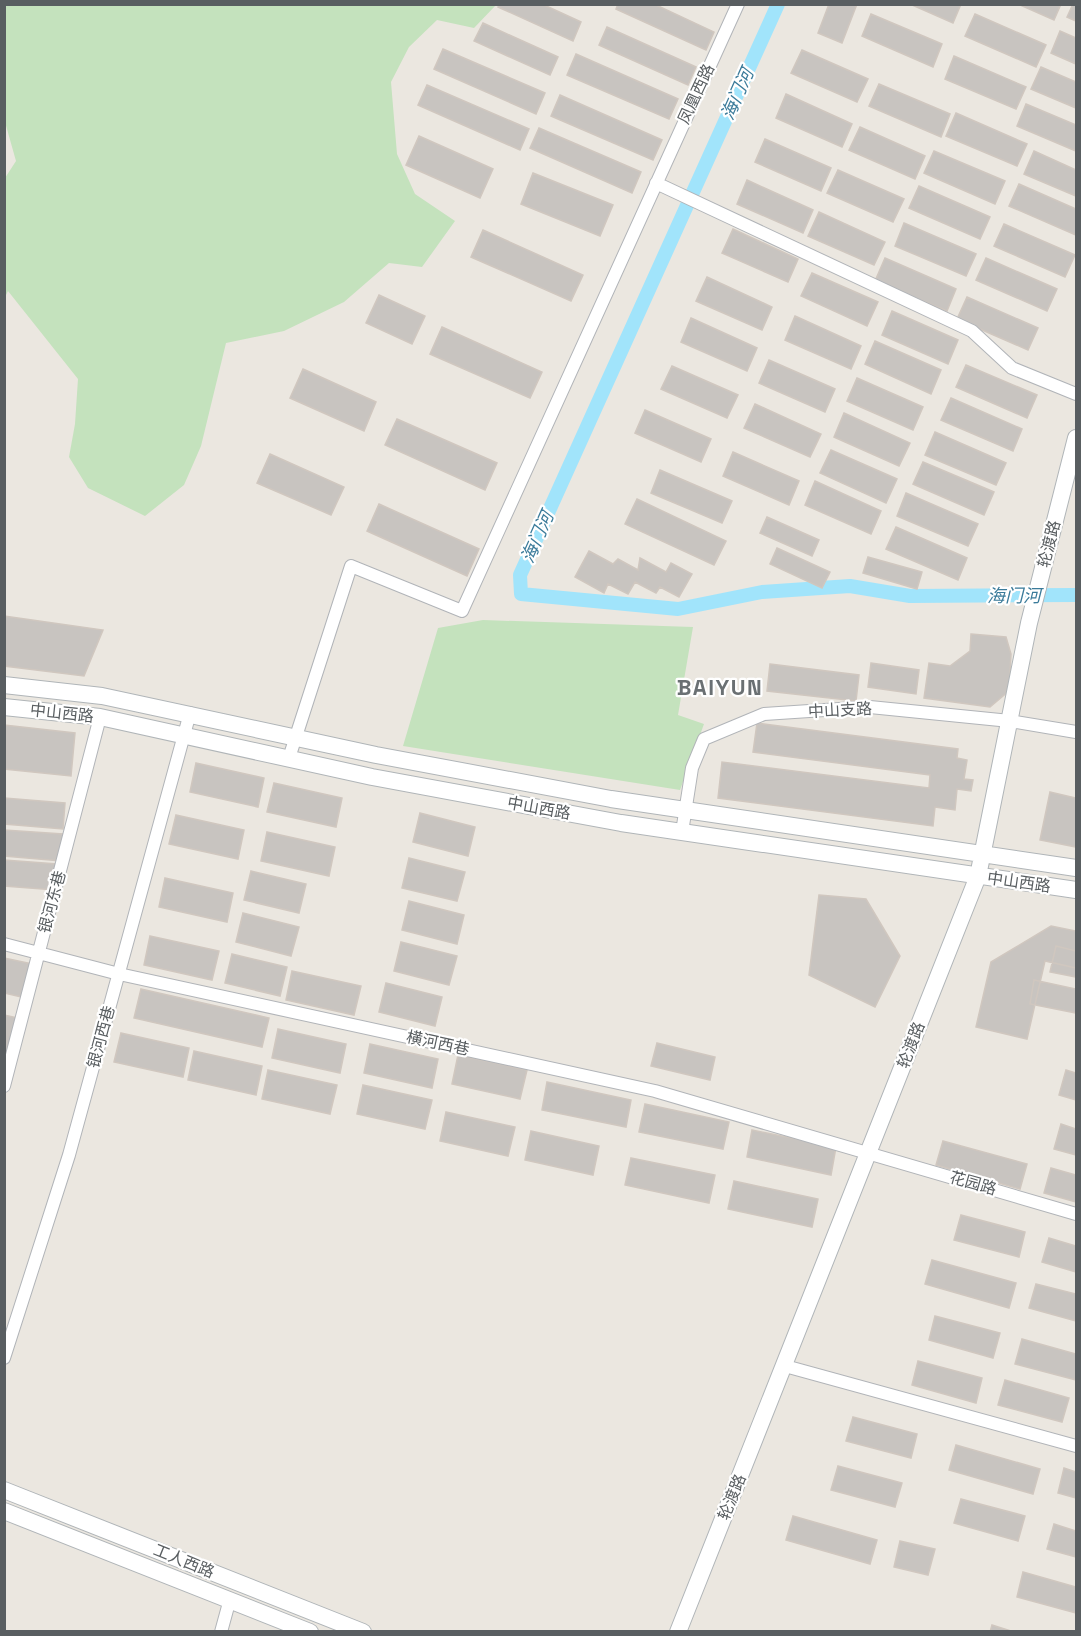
<svg xmlns="http://www.w3.org/2000/svg" width="1081" height="1636" viewBox="0 0 1081 1636" font-family="'Space Grotesk','Noto Sans SC',sans-serif">
  <style>
    .green { fill: #c4e2bd }
    .lines { fill: none; stroke-linecap: round; stroke-linejoin: round }
    .canal { stroke: #a1e4fb; stroke-width: 14 }
    .building { fill: #c8c4c0; stroke: #d0c7bf; stroke-width: 1.5 }
    .street-casing { stroke: #b1b4b8; stroke-width: 14 }
    .secondary-casing { stroke: #b0b5b8; stroke-width: 18 }
    .street { stroke: #fff; stroke-width: 12 }
    .secondary { stroke: #fff; stroke-width: 16 }
    .labels { text-anchor: middle; dominant-baseline: central; stroke-width: 4.5; stroke-linejoin: round; paint-order: stroke }
    .street-label { font-size: 16px; fill: #595e61; stroke: #fff }
    .water-label { font-size: 18px; font-style: italic; fill: #3b7b9a; stroke: #fff }
    .district-label { font-size: 22px; font-weight: bold; letter-spacing: 1.5px; fill: #6a7073; stroke: #fff }
  </style>
  <rect width="100%" height="100%" fill="#ebe7e0"/>
  <!-- green -->
  <path class="green" d="M5,4L496,5L474,28L437,20L409,47L391,82L397,154L415,194L455,221L422,267L389,263L344,302L284,331L226,343L201,446L184,485L145,516L88,488L69,457L75,424L78,379L8,291L5,297V178L16,161L5,122Z
    M483,620L693,627L678,715L704,724L680,790L403,746L438,628Z"/>
  <g class="lines">
    <!-- canal -->
    <path class="canal" d="M778,4L520,575L521,594L678,609L762,592L850,586L910,596L1076,595"/>
  </g>
  <!-- building -->
  <path class="building" d="M499,4H542L581,22L573,41L498,7Z
    M618,4H654L714,32L706,50L616,9Z
    M829,4H857L842,43L818,33Z
    M910,4H961L953,23Z
    M1018,4H1061L1054,20Z
    M1073,4H1076V21L1067,17Z
    M871,14L942,44L933,67L862,36Z
    M975,14L1046,45L1036,67L965,36Z
    M483,23L558,57L550,75L474,41Z
    M607,27L696,67L688,85L599,45Z
    M1060,31L1076,38V64L1051,53Z
    M443,49L545,93L536,114L434,69Z
    M802,50L868,79L857,102L791,73Z
    M576,54L678,99L669,119L567,75Z
    M954,56L1026,87L1016,109L945,79Z
    M1041,67L1076,82V108L1031,89Z
    M879,84L950,114L941,137L869,106Z
    M427,85L529,129L520,150L418,105Z
    M786,94L852,124L842,147L776,118Z
    M560,95L662,140L653,160L551,116Z
    M1026,104L1076,125V151L1017,126Z
    M956,113L1027,144L1017,166L946,136Z
    M860,127L925,156L915,179L849,150Z
    M539,128L641,172L632,193L530,148Z
    M419,136L493,169L480,198L406,165Z
    M765,139L831,168L821,191L755,162Z
    M934,151L1005,181L995,204L924,173Z
    M1034,151L1076,170V196L1024,174Z
    M838,170L904,199L893,222L827,193Z
    M533,173L613,205L600,236L521,204Z
    M747,180L813,210L803,233L737,204Z
    M1019,184L1076,209V235L1009,206Z
    M919,186L990,217L980,239L909,208Z
    M819,212L885,242L874,265L808,236Z
    M904,223L976,254L966,276L895,246Z
    M1004,224L1075,255L1065,277L994,246Z
    M733,229L798,259L788,282L722,253Z
    M483,230L583,275L571,301L471,257Z
    M885,258L956,289L947,311L875,281Z
    M986,258L1057,289L1047,311L976,280Z
    M812,273L878,302L867,326L801,296Z
    M707,277L772,307L762,330L696,301Z
    M379,295L425,316L412,344L366,323Z
    M967,297L1038,328L1028,350L957,319Z
    M892,311L958,340L948,364L882,335Z
    M795,316L861,346L851,369L785,340Z
    M691,318L757,348L747,371L681,342Z
    M442,327L542,372L530,398L430,354Z
    M875,341L941,370L931,394L865,364Z
    M769,360L835,389L825,412L759,383Z
    M966,365L1037,395L1027,418L956,387Z
    M672,366L738,395L727,418L661,389Z
    M303,369L376,402L364,431L290,398Z
    M857,378L923,407L913,430L847,401Z
    M951,398L1022,429L1013,451L941,420Z
    M755,404L821,434L810,457L744,428Z
    M645,410L711,439L701,462L635,433Z
    M844,413L910,443L899,466L834,437Z
    M397,419L497,463L485,490L385,445Z
    M935,432L1006,463L996,485L925,455Z
    M831,450L897,479L886,503L820,473Z
    M733,452L799,481L789,505L723,476Z
    M270,454L344,487L331,515L257,483Z
    M923,462L994,492L984,515L913,484Z
    M660,470L732,501L722,523L651,493Z
    M815,481L881,511L871,534L805,505Z
    M906,493L978,524L968,546L897,516Z
    M637,499L726,541L714,565L625,524Z
    M379,504L479,549L467,576L367,531Z
    M767,517L819,540L812,556L760,533Z
    M896,527L967,558L958,580L886,549Z
    M777,548L830,572L822,588L770,564Z
    M589,551L613,564L618,559L638,570L640,558L666,572L671,563L692,574L679,597L660,587L656,593L635,582L628,594L608,584L604,593L575,577Z
    M868,557L922,572L917,589L863,573Z
    M4,616L103,630L84,676L4,666Z
    M971,634L1006,637L1011,654L1009,691L990,707L924,698L929,663L950,666L970,651Z
    M871,663L919,670L916,694L868,687Z
    M770,664L859,675L856,701L767,691Z
    M757,723L958,749L957,758L967,760L964,779L973,780L971,791L957,789L955,810L935,807L933,826L718,798L722,762L929,788L930,775L753,752Z
    M4,725L75,733L71,776L4,769Z
    M196,763L264,778L258,807L190,792Z
    M274,783L342,798L336,827L267,812Z
    M1050,792L1076,798V847L1040,840Z
    M4,798L65,803L63,829L4,824Z
    M420,813L475,827L468,856L413,842Z
    M176,815L244,830L238,859L169,844Z
    M4,830L63,834L61,861L4,856Z
    M267,832L335,847L329,876L261,861Z
    M409,858L465,872L457,901L402,888Z
    M4,860L57,864L55,890L4,886Z
    M251,871L306,884L299,913L244,900Z
    M165,878L233,893L227,922L159,907Z
    M819,895L866,899L900,956L875,1007L809,975Z
    M409,901L464,915L457,944L402,930Z
    M243,913L299,927L291,956L236,942Z
    M1051,926L1076,931V968L1045,961L1027,1039L976,1027L991,962Z
    M150,936L219,951L212,980L144,965Z
    M401,942L457,956L449,985L394,971Z
    M1056,946L1076,951V977L1050,972Z
    M232,954L287,967L280,996L225,983Z
    M4,958L33,964L26,998L4,993Z
    M292,971L361,986L354,1015L286,1000Z
    M1034,980L1076,989V1013L1030,1004Z
    M386,983L442,997L435,1026L379,1012Z
    M141,989L269,1018L262,1047L134,1018Z
    M4,1015L18,1018L11,1052L4,1051Z
    M278,1029L346,1044L340,1073L272,1058Z
    M121,1033L189,1048L183,1077L114,1062Z
    M657,1043L715,1057L710,1080L651,1066Z
    M370,1044L438,1059L432,1088L364,1073Z
    M194,1051L262,1066L256,1095L188,1080Z
    M458,1055L527,1070L520,1099L452,1084Z
    M268,1070L337,1085L330,1114L262,1099Z
    M1066,1070L1076,1073V1100L1059,1095Z
    M547,1082L631,1100L626,1127L542,1110Z
    M363,1085L432,1100L425,1129L357,1114Z
    M645,1104L729,1122L723,1149L639,1132Z
    M446,1112L515,1127L508,1156L440,1141Z
    M1061,1124L1076,1129V1155L1054,1149Z
    M752,1130L836,1147L831,1175L747,1157Z
    M531,1131L599,1146L593,1175L525,1160Z
    M943,1141L1027,1164L1020,1189L936,1165Z
    M631,1158L715,1175L709,1203L625,1185Z
    M1051,1168L1076,1175V1202L1044,1193Z
    M734,1181L818,1199L812,1227L728,1209Z
    M961,1215L1025,1232L1019,1257L954,1240Z
    M1049,1238L1076,1246V1272L1042,1262Z
    M932,1260L1016,1283L1009,1308L925,1284Z
    M1036,1284L1076,1294V1321L1029,1308Z
    M935,1316L1000,1333L993,1358L929,1340Z
    M1022,1339L1076,1354V1380L1015,1364Z
    M918,1361L982,1378L976,1403L912,1385Z
    M1005,1380L1069,1398L1062,1422L998,1405Z
    M853,1417L917,1434L911,1458L846,1441Z
    M956,1445L1040,1469L1033,1494L949,1470Z
    M838,1466L902,1483L895,1507L831,1490Z
    M1064,1468L1076,1472V1498L1058,1493Z
    M961,1499L1025,1516L1018,1541L954,1523Z
    M793,1516L877,1540L870,1564L786,1540Z
    M1054,1524L1076,1531V1557L1047,1549Z
    M900,1541L935,1549L928,1575L894,1567Z
    M1023,1572L1076,1587V1613L1017,1597Z
    M992,1625L1014,1632H990Z"/>
  <g class="lines">
    <!-- street casing -->
    <g class="street-casing">
      <path id="street" d="M656,183L972,331L1012,368L1076,394
        M289,758L351,566L462,611L738,4
        M682,832L692,768L704,739L764,714L870,707L1010,721L1076,732
        M4,944L119,974L655,1091L1076,1214
        M4,1086L100,717
        M4,1358L69,1155L190,713
        M785,1366L1076,1446
        M221,1632L230,1599"/>
    </g>
    <!-- secondary casing -->
    <g class="secondary-casing">
      <path id="secondary" d="M4,685L102,696L376,755L611,799L1076,868
        M4,707L100,717L372,777L621,823L1076,890
        M4,1490L363,1632
        M4,1511L310,1632
        M678,1632L978,876L1029,623L1076,438"/>
    </g>
    <!-- street -->
    <use href="#street" class="street"/>
    <!-- secondary -->
    <use href="#secondary" class="secondary"/>
  </g>
  <g class="labels">
    <!-- street labels -->
    <g class="street-label">
      <text transform="translate(696 94) rotate(-65)">凤凰西路</text>
      <text transform="translate(1049 544) rotate(-76)">轮渡路</text>
      <text transform="translate(840 710) rotate(-3)">中山支路</text>
      <text transform="translate(62 713) rotate(6)">中山西路</text>
      <text transform="translate(539 808) rotate(10)">中山西路</text>
      <text transform="translate(1019 882) rotate(8)">中山西路</text>
      <text transform="translate(52 902) rotate(-75)">银河东巷</text>
      <text transform="translate(101 1037) rotate(-75)">银河西巷</text>
      <text transform="translate(438 1043) rotate(12)">横河西巷</text>
      <text transform="translate(911 1045) rotate(-69)">轮渡路</text>
      <text transform="translate(973 1183) rotate(16)">花园路</text>
      <text transform="translate(732 1497) rotate(-68)">轮渡路</text>
      <text transform="translate(184 1561) rotate(22)">工人西路</text>
    </g>
    <!-- water labels -->
    <g class="water-label">
      <text transform="translate(737 94) rotate(-66)">海门河</text>
      <text transform="translate(537 537) rotate(-66)">海门河</text>
      <text x="1014" y="595">海门河</text>
    </g>
    <!-- district labels -->
    <g class="district-label">
      <text x="720" y="687">BAIYUN</text>
    </g>
  </g>
  <!-- border -->
  <rect width="1081" height="1636" fill="none" stroke="#595e61" stroke-width="12"/>
</svg>
